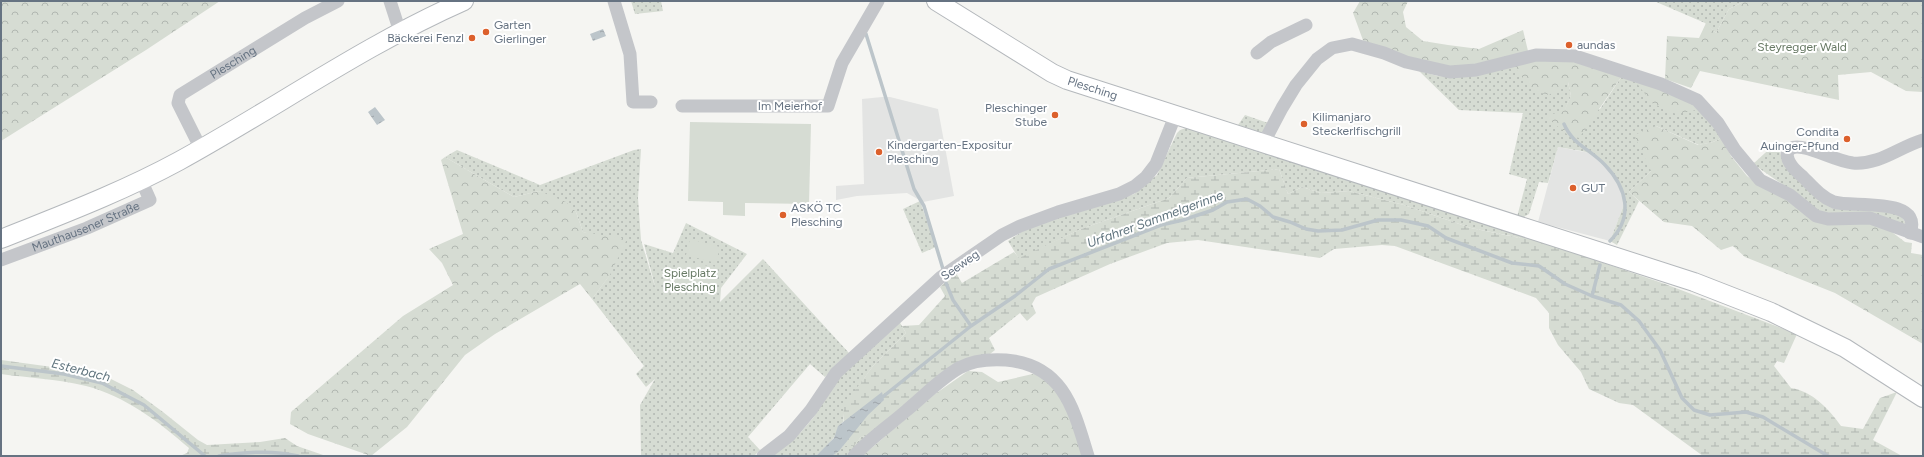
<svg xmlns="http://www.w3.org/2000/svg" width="1924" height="457" viewBox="0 0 1924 457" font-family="Figtree,sans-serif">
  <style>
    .built { fill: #e3e4e3 }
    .green { fill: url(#green-dots) }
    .forest { fill: url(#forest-crowns) }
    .wetland { fill: url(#wetland-marsh) }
    .pitch { fill: #d6dcd3 }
    .water { fill: url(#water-ripples) }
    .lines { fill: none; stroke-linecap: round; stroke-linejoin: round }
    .stream { stroke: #bcc5ca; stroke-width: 3.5 }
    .secondary-casing { stroke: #b4b8bc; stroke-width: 20 }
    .street { stroke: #c4c6ca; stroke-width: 13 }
    .secondary { stroke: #fff; stroke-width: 18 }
    .poi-dot { fill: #dc602c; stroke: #fff; stroke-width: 1.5 }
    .labels { text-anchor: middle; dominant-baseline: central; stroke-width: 4; stroke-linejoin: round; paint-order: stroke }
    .poi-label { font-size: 12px; fill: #667382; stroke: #fff; text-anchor: start }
    .park-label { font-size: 12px; fill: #677964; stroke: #fff }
    .street-label { font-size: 12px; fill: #667382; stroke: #fff }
    .water-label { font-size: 13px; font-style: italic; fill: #61757f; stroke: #fff }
  </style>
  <defs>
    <pattern id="green-dots" width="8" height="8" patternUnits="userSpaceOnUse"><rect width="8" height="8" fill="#d6dcd3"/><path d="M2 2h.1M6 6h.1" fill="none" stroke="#b1b7b1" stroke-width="1.8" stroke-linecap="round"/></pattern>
    <pattern id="forest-crowns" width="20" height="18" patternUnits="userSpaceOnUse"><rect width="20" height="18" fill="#d6dcd3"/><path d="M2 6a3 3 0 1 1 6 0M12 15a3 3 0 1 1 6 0" fill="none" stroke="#b1b7b1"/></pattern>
    <pattern id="wetland-marsh" width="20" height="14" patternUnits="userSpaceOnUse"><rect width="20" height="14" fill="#d6dcd3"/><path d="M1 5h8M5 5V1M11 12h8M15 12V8" fill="none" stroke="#b1b7b1"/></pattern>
    <pattern id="water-ripples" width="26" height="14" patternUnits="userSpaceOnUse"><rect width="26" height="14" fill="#bcc5ca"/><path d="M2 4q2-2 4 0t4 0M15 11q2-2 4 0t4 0" fill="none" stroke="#9da4a9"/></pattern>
  </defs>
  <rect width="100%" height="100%" fill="#f5f5f2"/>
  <!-- built -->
  <path class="built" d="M882,97H890L938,109L954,196L923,202L907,193L857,196L836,200V186L864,184L862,99Z
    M1558,147L1590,153L1605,164L1617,182L1624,197L1625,202L1610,241L1538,222Z"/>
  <!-- green -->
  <path class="green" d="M631,1H661L663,11L635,14Z
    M1654,1H1745L1729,9L1716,33L1705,23Z
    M1512,64L1568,82L1571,96L1564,112L1545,117L1600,109L1622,76L1701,109L1721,138L1713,142L1699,145L1656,126L1651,171L1629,192L1639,201L1617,245L1610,241L1625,202C1623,184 1607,159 1589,153C1580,150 1568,149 1558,147L1548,183L1539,182L1529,214L1522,218L1517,217L1527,179L1509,174L1523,113L1459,110L1419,71L1438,76L1451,77Z
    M1245,115L1268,123L1263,133L1238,125Z
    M1189,127L1522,235L1521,238L1471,228L1404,205L1349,191L1321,193L1302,187L1288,194L1279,169L1187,178L1169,198L1081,229L1019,259L1008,241L1023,231L1040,223L1134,194L1157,175L1177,133L1180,130Z
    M1776,143L1782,158L1812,193L1899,212L1906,224L1820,213L1795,193L1753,164Z
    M641,149L638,198L641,240L656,290L644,244L673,253L686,223L747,254L721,288L720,302L763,259L849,353L825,377L810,364L748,437L760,450L754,456H641L640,405L655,379L646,387L636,374L644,366L592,299L609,276L594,235L583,232L576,212L539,191L514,197L445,157L457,150L540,185L634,150Z
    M920,201L936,247L922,253L903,209Z
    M899,321L906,333L873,366L845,405L843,422C837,426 838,430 835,436C830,443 823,450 816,456H773L801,432L813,418L840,377Z
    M872,435L850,456H832L843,446H854L861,437Z"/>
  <!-- forest -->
  <path class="forest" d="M1,1H220L146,50L1,141Z
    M1360,1H1408L1403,12L1406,27L1423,41L1448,45L1479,49L1523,30L1528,51C1509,56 1488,64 1469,67C1434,71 1396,53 1364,43L1353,13Z
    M1745,1H1923V92L1906,91L1871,72L1838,75L1839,100L1700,71L1691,88L1665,79L1667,36L1699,38L1706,23L1716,33L1729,9Z
    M1550,59L1568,60L1622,76L1579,138L1568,135L1545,116L1564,111L1571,96L1568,82L1549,95L1533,91L1512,64Z
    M1635,81L1666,91L1701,109L1676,114L1652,103Z
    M1656,126L1698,145L1713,142L1721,138L1731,156L1747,176L1767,190L1796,204L1884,226L1905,242L1912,243L1911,253L1923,255V344L1835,293L1745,257L1733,246L1721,250L1692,226L1664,222L1629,192L1651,171L1634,135Z
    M445,157L514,197L539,191L566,202L576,212L583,232L627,239L610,275L592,299L580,284L495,334L465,355L407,427L371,456L308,434L290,424L291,412L403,316L453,285L442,263L429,249L463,234L441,160Z
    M968,371L982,372L998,382L1037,373L1054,387L1068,407L1084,456H862L935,394Z"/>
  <!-- wetland -->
  <path class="wetland" d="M1279,169L1288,194L1302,187L1321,193L1349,191L1404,205L1471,228L1520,238L1522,235L1665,284L1797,334L1784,363L1777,361L1774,366L1791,388C1812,391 1829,409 1841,426L1863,429L1880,398L1897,392L1873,440L1902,456H1703L1633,405L1619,403L1589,389L1581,372L1558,345L1549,328V313L1536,298L1395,246L1382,245L1334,249L1320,258L1198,240L1167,243L1110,264L1036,297L1032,304L1036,313L1027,321L1020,313L989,338L995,350L990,354L972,357L872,435L861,437L854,446H843L844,405L873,366L906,333L902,326L919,325L945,296L940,287L956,273L962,283L1014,252L1019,258L1081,229L1169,198L1187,178Z
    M1,360L89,372L111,379L133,390L163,412L198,440L207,445L260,442L285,438L297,446L326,456H180L187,453L189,448C159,422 125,396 86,386C59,379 29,378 1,374Z"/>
  <!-- pitch -->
  <path class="pitch" d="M690,122L811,124L809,204L745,203V216L723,215V202L688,201Z
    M690,239L720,247L716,263L686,255Z
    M680,262L718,267L715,289L677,284Z"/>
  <!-- water -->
  <path class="water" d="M603,29L606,36L593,41L590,34Z
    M375,107L385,120L377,125L368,112Z
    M882,392L884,400L868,415L839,451L832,456H816L834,438L838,426Z"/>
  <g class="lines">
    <!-- stream -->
    <path class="stream" d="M866,34L914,189L924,206L943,269
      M1564,124C1573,145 1590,149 1605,165C1627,188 1634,217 1610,241
      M946,283L953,300L971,326
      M1592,296L1600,265
      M1,366L64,374L102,383L144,405L205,456
      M880,399L971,326L1015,296L1049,269L1161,225L1183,220L1213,210L1227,202L1247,199L1260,206L1273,217L1290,222L1306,229L1318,231L1342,230L1378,220H1401L1428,226L1446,238L1512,263L1539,266L1565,284L1592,296L1621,305L1639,321L1660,350L1682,398L1694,410L1710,415L1746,412L1763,417L1828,456
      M219,456C244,452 273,450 298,456"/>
    <!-- secondary casing -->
    <g class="secondary-casing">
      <g id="secondary">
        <path id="s3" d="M936,1L1052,73L1067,80L1694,282L1771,312L1845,348L1923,398"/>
        <path d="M1,239C61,215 122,192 179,161C274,109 364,45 464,1"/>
      </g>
    </g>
    <!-- street -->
    <g class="street">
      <path d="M390,1L400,32"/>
      <path d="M614,1L630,54L633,102H651"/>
      <path d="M1257,53L1271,42L1306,25"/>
      <path d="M682,106H828L842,63L878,1"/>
      <path d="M1263,144L1282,108L1296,85L1317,59L1332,48L1352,44L1384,53L1406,62L1450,72L1476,70L1536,55L1575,56L1661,84L1697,100L1718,123L1735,150L1760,180L1790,195L1816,216L1828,219L1870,218L1923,237"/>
      <path id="s1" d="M201,149L178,103L180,95L305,18L338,1"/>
      <path d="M1910,233C1924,196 1851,208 1834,202C1821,197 1812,186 1803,177C1795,170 1787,163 1787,153C1789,149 1793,147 1797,147C1813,147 1835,161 1853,163C1880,165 1899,147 1923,140"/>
      <path id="s2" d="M1,260L87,228L150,200L141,180"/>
      <path d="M763,456L789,436L811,410L836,373L941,277L1002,235L1020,226L1058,212L1119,194L1135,186L1146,177L1156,164L1175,116"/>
      <path d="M854,456C869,439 890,425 907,410C924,396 940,379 959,368C973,360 990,359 1006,360C1064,365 1074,410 1088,456"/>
    </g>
    <!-- secondary -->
    <use href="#secondary" class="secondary"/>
  </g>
  <!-- markers -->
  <g class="poi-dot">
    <circle cx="486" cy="32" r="4"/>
    <circle cx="472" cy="38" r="4"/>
    <circle cx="1569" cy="45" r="4"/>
    <circle cx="1055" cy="115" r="4"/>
    <circle cx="1304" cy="124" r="4"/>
    <circle cx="1847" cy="139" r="4"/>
    <circle cx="879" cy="152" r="4"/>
    <circle cx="1573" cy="188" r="4"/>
    <circle cx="783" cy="215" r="4"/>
  </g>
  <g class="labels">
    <!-- poi labels -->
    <g class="poi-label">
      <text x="494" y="25">Garten<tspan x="494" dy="14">Gierlinger</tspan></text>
      <text x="464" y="38" text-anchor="end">Bäckerei Fenzl</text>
      <text x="1577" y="45">aundas</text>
      <text x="1047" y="108" text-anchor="end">Pleschinger<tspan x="1047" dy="14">Stube</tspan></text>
      <text x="1312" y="117">Kilimanjaro<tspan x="1312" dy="14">Steckerlfischgrill</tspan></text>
      <text x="1839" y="132" text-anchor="end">Condita<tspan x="1839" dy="14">Auinger-Pfund</tspan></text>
      <text x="887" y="145">Kindergarten-Expositur<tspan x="887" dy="14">Plesching</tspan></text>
      <text x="1581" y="188">GUT</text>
      <text x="791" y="208">ASKÖ TC<tspan x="791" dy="14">Plesching</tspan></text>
    </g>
    <!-- park labels -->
    <g class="park-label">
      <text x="1802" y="47">Steyregger Wald</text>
      <text x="690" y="273">Spielplatz<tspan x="690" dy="14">Plesching</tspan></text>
    </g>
    <!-- street labels -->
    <g class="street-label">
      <text stroke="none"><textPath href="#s1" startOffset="122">Plesching</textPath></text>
      <text stroke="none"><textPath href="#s3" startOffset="180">Plesching</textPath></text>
      <text x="790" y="106">Im Meierhof</text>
      <text stroke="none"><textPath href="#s2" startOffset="91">Mauthausener Straße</textPath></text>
      <text transform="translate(960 265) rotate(-35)">Seeweg</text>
    </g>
    <!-- water labels -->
    <g class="water-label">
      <text transform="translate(1155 219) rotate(-20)">Urfahrer Sammelgerinne</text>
      <text transform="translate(81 370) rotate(14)">Esterbach</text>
    </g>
  </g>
  <!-- border -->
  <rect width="1924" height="457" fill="none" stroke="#667382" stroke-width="4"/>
</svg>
